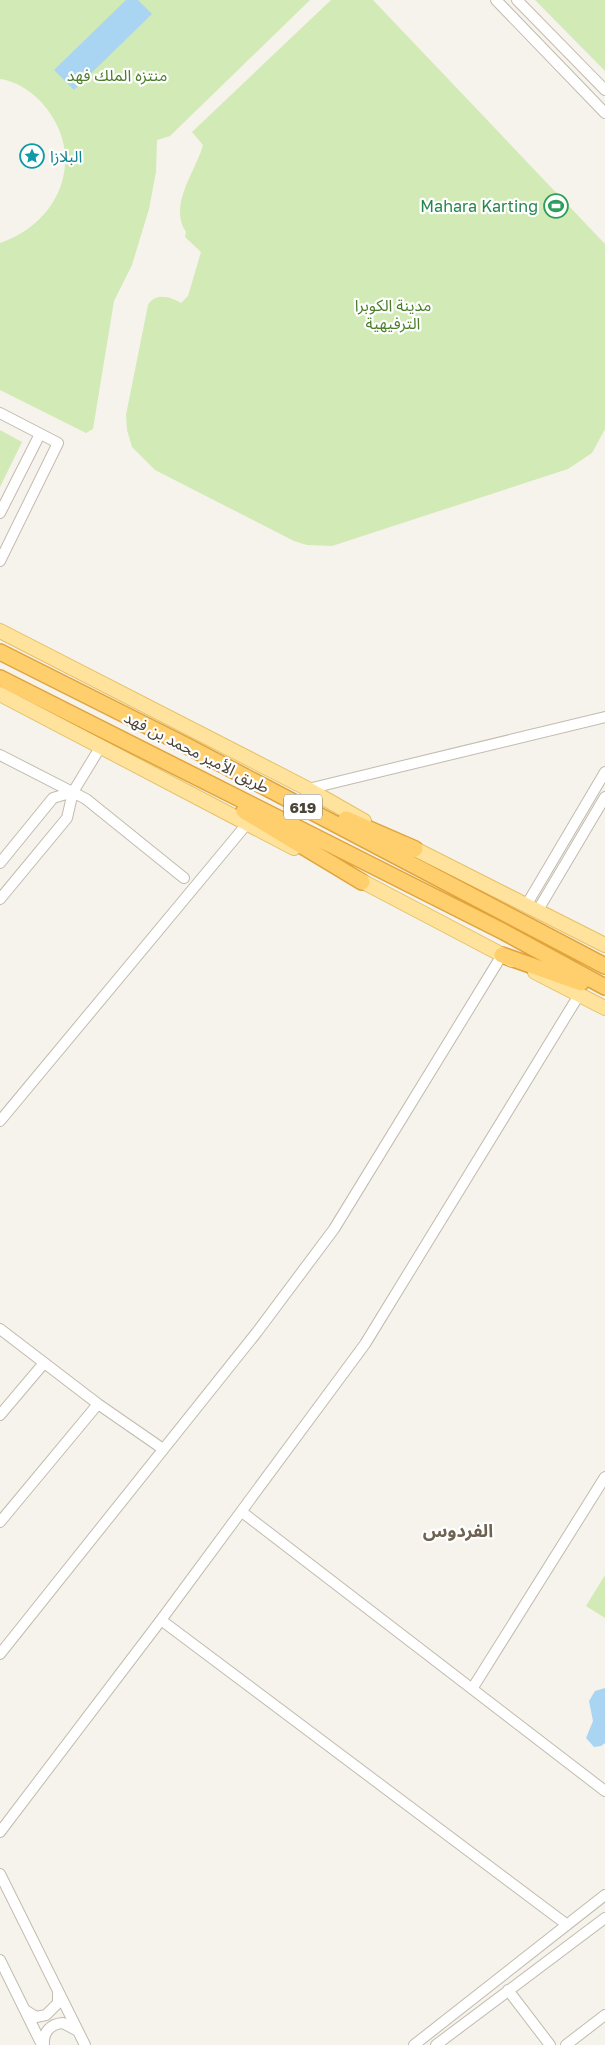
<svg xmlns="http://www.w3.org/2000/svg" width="605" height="2045" viewBox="0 0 605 2045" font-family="'Golos Text','Noto Sans Arabic',sans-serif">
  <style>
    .green { fill: #d2eab5 }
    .water { fill: #a9d4f2 }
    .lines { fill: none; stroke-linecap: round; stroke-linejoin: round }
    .minor-casing { stroke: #c2bbae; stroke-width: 12 }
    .major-casing { stroke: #e6c16a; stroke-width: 16 }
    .highway-casing { stroke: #e0a43c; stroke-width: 18 }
    .minor { stroke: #fff; stroke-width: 10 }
    .major { stroke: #ffe39c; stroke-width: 14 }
    .highway { stroke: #ffcf6e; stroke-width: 15 }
    .labels { text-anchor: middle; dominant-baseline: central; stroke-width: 4.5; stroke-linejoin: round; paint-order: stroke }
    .shield { fill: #fff; stroke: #817c74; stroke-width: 1 }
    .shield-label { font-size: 15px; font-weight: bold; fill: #4b4439 }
    .park-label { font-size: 16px; fill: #4a7f2a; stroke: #fff }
    .culture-label { font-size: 16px; fill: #0d838f; stroke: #fff; text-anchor: start }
    .leisure-label { font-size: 16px; fill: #27864d; stroke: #fff; text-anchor: end }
    .street-label { font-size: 16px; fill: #4b4439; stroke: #fff }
    .neighbourhood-label { font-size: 18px; font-weight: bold; fill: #6e6250; stroke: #fff }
  </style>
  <rect width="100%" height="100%" fill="#f6f3ec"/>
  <!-- green -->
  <path class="green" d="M0,0H310L170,136L157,140L156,172L149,209L132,265L114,301L93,429L86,433L0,390V243C61,223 88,154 42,103C31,91 16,81 0,79Z
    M331,0H373L605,244V429L592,453L568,469L332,546L307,545L294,541L155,470L132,447L127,430L126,415L148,305C156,292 170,297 181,303L188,296L201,252L185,237L186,232C168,205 196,171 203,145L192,132Z
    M535,0H605V71Z
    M0,430L22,442L0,487Z
    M605,1575V1618L586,1606Z"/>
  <!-- water -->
  <path class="water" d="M126,0H138L152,14L74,90L54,70Z
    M605,1688V1743L601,1746L594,1747L586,1738L593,1721L589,1701L595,1691Z"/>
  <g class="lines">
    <!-- minor casing -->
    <g class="minor-casing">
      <path id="minor" d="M496,0L605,113
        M517,0L605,90
        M0,413L58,443L0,561
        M0,513L40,434
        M0,755L86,799L184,878
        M308,789L605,717
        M0,863L53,798L73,792
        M0,899L67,818L73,792L101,746
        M527,904L605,772
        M538,910L605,797
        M0,1121L246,825
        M0,1329L98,1404L163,1449
        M0,1415L44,1363
        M242,1512L605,1791
        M0,1522L98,1404
        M161,1620L566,1924
        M0,1654L257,1332L334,1229L502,955
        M472,1689L605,1477
        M0,1832L161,1620L365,1344L579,995
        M0,1874L85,2045
        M0,1960L42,2045
        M508,1990L550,2045
        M25,2010L36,2017L46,2015L58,2003V1994
        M44,2045C43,2032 50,2024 63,2023L76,2030
        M414,2045L605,1895
        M436,2045L605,1918
        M566,2045L605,2015"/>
    </g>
    <!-- major casing -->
    <g class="major-casing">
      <path id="major" d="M0,631L308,789L364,821
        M0,694L294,848
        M405,844L605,945
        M354,877L512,960
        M535,972L605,1008"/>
    </g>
    <!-- highway casing -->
    <g class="highway-casing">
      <path id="highway" d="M0,652L187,746L605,966
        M0,678L504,932L605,987
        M244,811L362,882
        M346,819L415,849
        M502,955L581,983"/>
    </g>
    <!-- minor -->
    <use href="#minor" class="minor"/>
    <!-- major -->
    <use href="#major" class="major"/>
    <!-- highway -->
    <use href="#highway" class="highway"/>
  </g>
  <!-- icons -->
  <defs>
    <g id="sight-ring" transform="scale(1.25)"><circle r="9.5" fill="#fff" stroke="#0f9aa8" stroke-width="1.5"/><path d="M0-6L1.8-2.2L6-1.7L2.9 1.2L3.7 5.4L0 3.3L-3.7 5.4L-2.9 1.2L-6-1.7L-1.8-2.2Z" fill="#0f9aa8"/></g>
    <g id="stadium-ring" transform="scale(1.25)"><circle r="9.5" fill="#fff" stroke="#2e9e5b" stroke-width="1.5"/><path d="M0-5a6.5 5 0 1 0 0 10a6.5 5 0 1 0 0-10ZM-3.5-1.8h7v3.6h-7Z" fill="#2e9e5b"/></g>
  </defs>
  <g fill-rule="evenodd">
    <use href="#sight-ring" x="32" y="156"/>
    <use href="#stadium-ring" x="556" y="206"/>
  </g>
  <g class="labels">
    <!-- shield labels -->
    <rect class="shield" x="284" y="794.5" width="38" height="25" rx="4"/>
    <g class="shield-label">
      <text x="303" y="807">619</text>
    </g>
    <!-- park labels -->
    <g class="park-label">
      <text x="117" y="75">منتزه الملك فهد</text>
      <text x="393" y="305">مدينة الكوبرا<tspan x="393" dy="18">الترفيهية</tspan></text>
    </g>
    <!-- culture labels -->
    <g class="culture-label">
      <text x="50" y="156">البلازا</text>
    </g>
    <!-- leisure labels -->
    <g class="leisure-label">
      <text x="538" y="206">Mahara Karting</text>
    </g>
    <!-- street labels -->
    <g class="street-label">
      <text transform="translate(197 752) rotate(27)">طريق الأمير محمد بن فهد</text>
    </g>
    <!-- neighbourhood labels -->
    <g class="neighbourhood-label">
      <text x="458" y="1530">الفردوس</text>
    </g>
  </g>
</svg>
